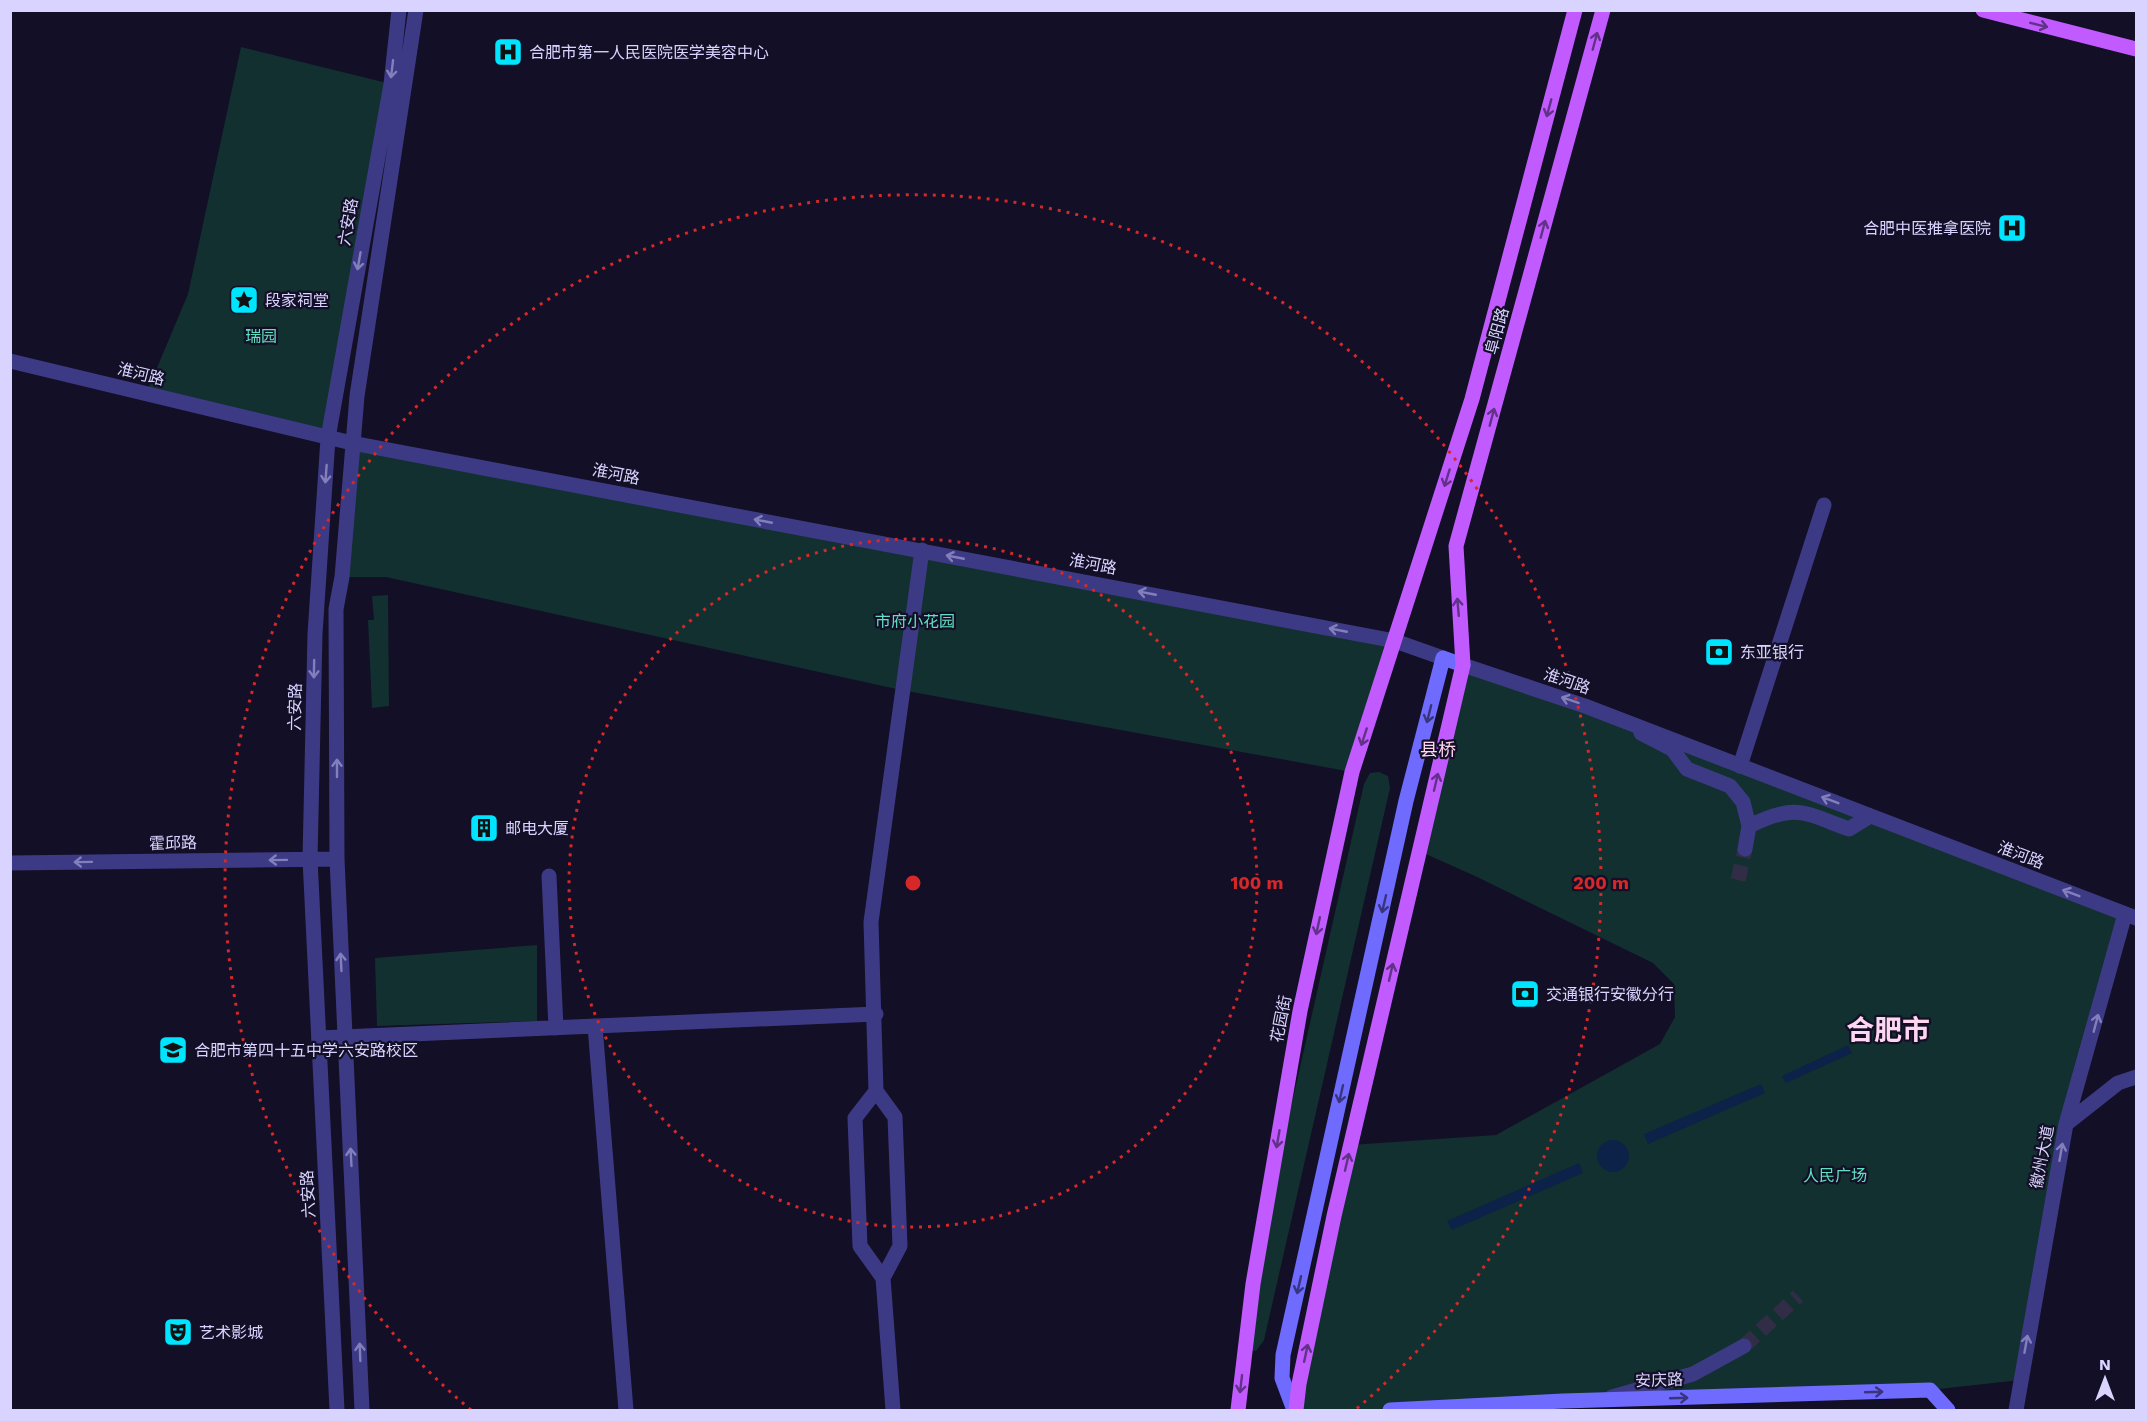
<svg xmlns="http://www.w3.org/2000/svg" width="2147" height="1421" viewBox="0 0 2147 1421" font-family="'Work Sans','Noto Sans SC',sans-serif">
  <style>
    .green { fill: #12302f }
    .water { fill: #0c2248 }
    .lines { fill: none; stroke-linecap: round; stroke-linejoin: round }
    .minor-tunnel { stroke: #312d47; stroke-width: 15; stroke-dasharray: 15 8; stroke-linecap: butt }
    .minor { stroke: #3d3a85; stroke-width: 15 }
    .tertiary { stroke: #3d3a85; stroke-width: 15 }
    .secondary { stroke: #6f6bff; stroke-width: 15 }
    .primary { stroke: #c25bff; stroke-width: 15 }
    .oneway { stroke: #623188 }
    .oneway2 { stroke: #837fbc }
    .oneway3 { stroke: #38347d }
    .ring { fill: none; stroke: #d62828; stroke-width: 3; stroke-dasharray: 3 6 }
    .labels { text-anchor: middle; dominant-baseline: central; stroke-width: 4.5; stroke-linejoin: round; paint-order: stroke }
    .poi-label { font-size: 16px; fill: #d9d4ff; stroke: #130f26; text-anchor: start }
    .street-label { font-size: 16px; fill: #d9d4ff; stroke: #130f26 }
    .park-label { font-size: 16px; fill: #5fe0c0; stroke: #130f26 }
    .neighbourhood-label { font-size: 18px; fill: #ffd6f0; stroke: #130f26 }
    .town-label { font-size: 28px; font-weight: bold; fill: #ffd6f0; stroke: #130f26 }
    .centre { fill: #d62828; stroke: #130f26; stroke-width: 3 }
    .ring-label { font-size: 18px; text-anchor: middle; font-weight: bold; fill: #d62828; stroke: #130f26; stroke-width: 4.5; stroke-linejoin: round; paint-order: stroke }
  </style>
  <rect width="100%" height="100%" fill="#130f26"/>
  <!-- green -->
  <path class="green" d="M241,47L391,84L328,438L146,394L188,294Z
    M352,443L1395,641L1352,772L901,690L386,577H342Z
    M388,595L389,706L372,708L368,620H374L372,596Z
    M1463,665L2125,914L2080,1079L2020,1380L1930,1390L1395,1410H1296L1351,1145L1496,1135L1660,1044L1675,1017L1674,984L1653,963L1475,876L1419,851Z
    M1379,772L1388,776L1390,788L1264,1340L1256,1351L1245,1350L1240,1333L1364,784L1370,773Z
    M537,945V1021L377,1026L375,958Z"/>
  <!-- water -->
  <path class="water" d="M1848,1045L1852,1053L1786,1083L1782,1076Z
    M1761,1084L1765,1093L1648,1144L1644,1134Z
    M1597 1156a16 16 0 1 1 32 0a16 16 0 1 1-32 0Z
    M1579,1163L1583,1173L1452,1230L1447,1221Z"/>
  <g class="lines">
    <!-- minor-tunnel -->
    <path class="minor-tunnel" d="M1738,880L1745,849
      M1744,1346L1798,1296"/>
    <!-- minor -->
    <path class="minor" d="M1641,733L1672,749L1687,769L1730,786L1743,802L1749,826L1745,849
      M1740,766L1824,505
      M1749,826C1797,803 1802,812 1849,829L1870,816
      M549,876L556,1028
      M595,1026L626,1410
      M319,1038L876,1014
      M876,1091L895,1117L900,1246L883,1278
      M1612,1397L1693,1374L1744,1346
      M893,1410L883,1278L860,1246L855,1118L876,1091L871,922L922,550"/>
    <!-- tertiary -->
    <path class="tertiary" d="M10,361L352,443L1395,641L1443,658
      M1463,665L1585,706L2136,918
      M10,863L337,859
      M2066,1124L2118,1083L2136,1077
      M337,1410L310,859L315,634L328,438L391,84L399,10
      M362,1410L337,859L336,609L342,577L357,396L416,10
      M2016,1410L2066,1124L2125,914"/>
    <!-- secondary -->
    <path class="secondary" d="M1294,1410L1282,1378L1283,1355L1406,801L1443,658L1463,665
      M1390,1410L1563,1401L1930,1390L1948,1410"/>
    <!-- primary -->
    <path class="primary" d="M1983,10L2136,49
      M1238,1410L1253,1284L1300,1011L1352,772L1472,399L1575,10
      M1296,1410L1299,1384L1334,1216L1463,665L1456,546L1603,10"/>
  </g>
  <!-- one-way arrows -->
  <defs><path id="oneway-shaft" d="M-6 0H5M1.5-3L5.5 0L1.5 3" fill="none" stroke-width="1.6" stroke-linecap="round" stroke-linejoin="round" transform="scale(1.5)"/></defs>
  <g class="oneway">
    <use href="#oneway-shaft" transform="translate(2039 25) rotate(14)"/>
    <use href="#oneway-shaft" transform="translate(1595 41) rotate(-75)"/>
    <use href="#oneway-shaft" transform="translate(1549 108) rotate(105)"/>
    <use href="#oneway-shaft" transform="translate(1543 229) rotate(-75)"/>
    <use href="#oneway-shaft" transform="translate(1492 417) rotate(-75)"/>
    <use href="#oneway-shaft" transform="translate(1447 478) rotate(107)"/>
    <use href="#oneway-shaft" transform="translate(1458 607) rotate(-95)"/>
    <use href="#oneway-shaft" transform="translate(1364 737) rotate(108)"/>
    <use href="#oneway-shaft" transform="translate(1436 782) rotate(-77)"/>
    <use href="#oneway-shaft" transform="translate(1318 926) rotate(102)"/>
    <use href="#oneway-shaft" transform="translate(1391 972) rotate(-77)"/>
    <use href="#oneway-shaft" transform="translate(1278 1139) rotate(100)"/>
    <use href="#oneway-shaft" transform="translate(1347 1162) rotate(-77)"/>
    <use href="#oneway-shaft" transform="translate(1306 1353) rotate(-78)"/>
    <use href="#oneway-shaft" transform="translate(1241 1384) rotate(97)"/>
  </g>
  <g class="oneway2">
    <use href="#oneway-shaft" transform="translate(392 69) rotate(97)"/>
    <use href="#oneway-shaft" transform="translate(359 261) rotate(100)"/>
    <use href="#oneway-shaft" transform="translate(326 474) rotate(94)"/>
    <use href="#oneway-shaft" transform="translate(763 521) rotate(-169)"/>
    <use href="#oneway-shaft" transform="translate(955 557) rotate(-169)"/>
    <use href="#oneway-shaft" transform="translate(1147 593) rotate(-169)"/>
    <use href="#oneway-shaft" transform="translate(1338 630) rotate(-169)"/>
    <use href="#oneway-shaft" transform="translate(314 669) rotate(91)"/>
    <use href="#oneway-shaft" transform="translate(1570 700) rotate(-162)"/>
    <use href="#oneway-shaft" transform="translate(337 768) rotate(-90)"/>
    <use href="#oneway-shaft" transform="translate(1830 800) rotate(-159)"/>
    <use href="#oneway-shaft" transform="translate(278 860) rotate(179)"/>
    <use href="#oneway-shaft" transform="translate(83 862) rotate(179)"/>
    <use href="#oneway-shaft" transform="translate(2071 893) rotate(-159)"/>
    <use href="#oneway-shaft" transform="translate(341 962) rotate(-93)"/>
    <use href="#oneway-shaft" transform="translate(2096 1023) rotate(-75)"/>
    <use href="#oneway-shaft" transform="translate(2061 1152) rotate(-80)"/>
    <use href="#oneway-shaft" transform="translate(351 1157) rotate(-93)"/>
    <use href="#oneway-shaft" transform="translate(2026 1344) rotate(-80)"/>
    <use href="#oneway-shaft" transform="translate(360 1352) rotate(-92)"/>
  </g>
  <g class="oneway3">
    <use href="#oneway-shaft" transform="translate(1429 714) rotate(104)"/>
    <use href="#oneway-shaft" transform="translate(1384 904) rotate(103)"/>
    <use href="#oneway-shaft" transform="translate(1341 1094) rotate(103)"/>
    <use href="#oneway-shaft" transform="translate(1299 1285) rotate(103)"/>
    <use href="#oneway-shaft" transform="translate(1874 1392) rotate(-2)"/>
    <use href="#oneway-shaft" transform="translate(1679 1398) rotate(-2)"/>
  </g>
  <!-- distance rings -->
  <g class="ring">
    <circle cx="913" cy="883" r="344"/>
    <path d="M471 1410A688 688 0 1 1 1355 1410"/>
  </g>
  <!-- icons -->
  <defs>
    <g id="hospital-square" transform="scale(1.5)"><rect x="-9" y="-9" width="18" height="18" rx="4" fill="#00e5ff" stroke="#130f26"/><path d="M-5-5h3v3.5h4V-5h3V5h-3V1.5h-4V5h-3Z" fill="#111"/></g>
    <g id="sight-square" transform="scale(1.5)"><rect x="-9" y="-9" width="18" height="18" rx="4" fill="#00e5ff" stroke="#130f26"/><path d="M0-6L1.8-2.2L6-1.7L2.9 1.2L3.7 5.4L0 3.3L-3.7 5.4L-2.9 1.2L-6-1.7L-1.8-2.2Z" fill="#111"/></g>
    <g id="bank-square" transform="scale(1.5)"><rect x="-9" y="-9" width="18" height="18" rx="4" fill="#00e5ff" stroke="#130f26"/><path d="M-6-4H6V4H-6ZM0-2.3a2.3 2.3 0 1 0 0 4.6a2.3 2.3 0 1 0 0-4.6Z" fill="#111"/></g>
    <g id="building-square" transform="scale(1.5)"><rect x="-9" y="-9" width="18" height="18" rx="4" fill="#00e5ff" stroke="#130f26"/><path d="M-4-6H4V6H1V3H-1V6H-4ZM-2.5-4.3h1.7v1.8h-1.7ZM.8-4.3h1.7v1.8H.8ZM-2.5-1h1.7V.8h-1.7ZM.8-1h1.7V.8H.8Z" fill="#111"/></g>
    <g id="school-square" transform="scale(1.5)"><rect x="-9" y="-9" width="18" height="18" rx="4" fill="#00e5ff" stroke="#130f26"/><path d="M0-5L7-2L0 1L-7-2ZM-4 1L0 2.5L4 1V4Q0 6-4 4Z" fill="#111"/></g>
    <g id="theatre-square" transform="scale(1.5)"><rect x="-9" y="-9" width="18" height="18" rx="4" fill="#00e5ff" stroke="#130f26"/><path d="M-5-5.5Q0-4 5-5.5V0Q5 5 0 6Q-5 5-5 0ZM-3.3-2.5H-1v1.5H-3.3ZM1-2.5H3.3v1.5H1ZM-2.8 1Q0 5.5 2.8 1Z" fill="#111"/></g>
  </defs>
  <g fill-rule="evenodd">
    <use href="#hospital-square" x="508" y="52"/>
    <use href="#hospital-square" x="2012" y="228"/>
    <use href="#sight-square" x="244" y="300"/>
    <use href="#bank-square" x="1719" y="652"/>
    <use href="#building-square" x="484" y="828"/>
    <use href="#bank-square" x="1525" y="994"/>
    <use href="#school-square" x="173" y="1050"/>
    <use href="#theatre-square" x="178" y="1332"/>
  </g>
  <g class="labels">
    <!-- poi labels -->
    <g class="poi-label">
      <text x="529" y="52">合肥市第一人民医院医学美容中心</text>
      <text x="1991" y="228" text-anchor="end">合肥中医推拿医院</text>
      <text x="265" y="300">段家祠堂</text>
      <text x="1740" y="652">东亚银行</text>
      <text x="505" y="828">邮电大厦</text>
      <text x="1546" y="994">交通银行安徽分行</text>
      <text x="194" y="1050">合肥市第四十五中学六安路校区</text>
      <text x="199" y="1332">艺术影城</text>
    </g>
    <!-- street labels -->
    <g class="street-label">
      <text transform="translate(348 222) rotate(-80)">六安路</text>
      <text transform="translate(1497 331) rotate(-75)">阜阳路</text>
      <text transform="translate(141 374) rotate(14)">淮河路</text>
      <text transform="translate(616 474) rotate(11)">淮河路</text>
      <text transform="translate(1093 564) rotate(11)">淮河路</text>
      <text transform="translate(1567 681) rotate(19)">淮河路</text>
      <text transform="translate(295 707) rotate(-89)">六安路</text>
      <text transform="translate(173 843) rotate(-1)">霍邱路</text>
      <text transform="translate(2021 855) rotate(21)">淮河路</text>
      <text transform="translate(1281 1019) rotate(-79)">花园街</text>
      <text transform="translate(2042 1157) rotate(-79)">徽州大道</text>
      <text transform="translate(308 1194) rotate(-93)">六安路</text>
      <text transform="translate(1659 1380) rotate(-2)">安庆路</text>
    </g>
    <!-- park labels -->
    <g class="park-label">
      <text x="261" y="336">瑞园</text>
      <text x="915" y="621">市府小花园</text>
      <text x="1835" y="1175">人民广场</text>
    </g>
    <!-- neighbourhood labels -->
    <g class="neighbourhood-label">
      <text x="1438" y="749">县桥</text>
    </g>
    <!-- town labels -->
    <g class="town-label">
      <text x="1888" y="1030">合肥市</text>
    </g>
  </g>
  <circle cx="913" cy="883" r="9" class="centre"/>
  <g class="ring-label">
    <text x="1257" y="889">100 m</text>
    <text x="1601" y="889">200 m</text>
  </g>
  <!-- border -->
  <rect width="2147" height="1421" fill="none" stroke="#d9d4ff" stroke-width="24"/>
  <!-- north arrow -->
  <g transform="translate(2105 1379)" stroke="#130f26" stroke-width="4.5" paint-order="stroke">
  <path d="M0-4.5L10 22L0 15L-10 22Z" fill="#d9d4ff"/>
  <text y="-9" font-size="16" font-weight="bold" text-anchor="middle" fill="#d9d4ff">N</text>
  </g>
</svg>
